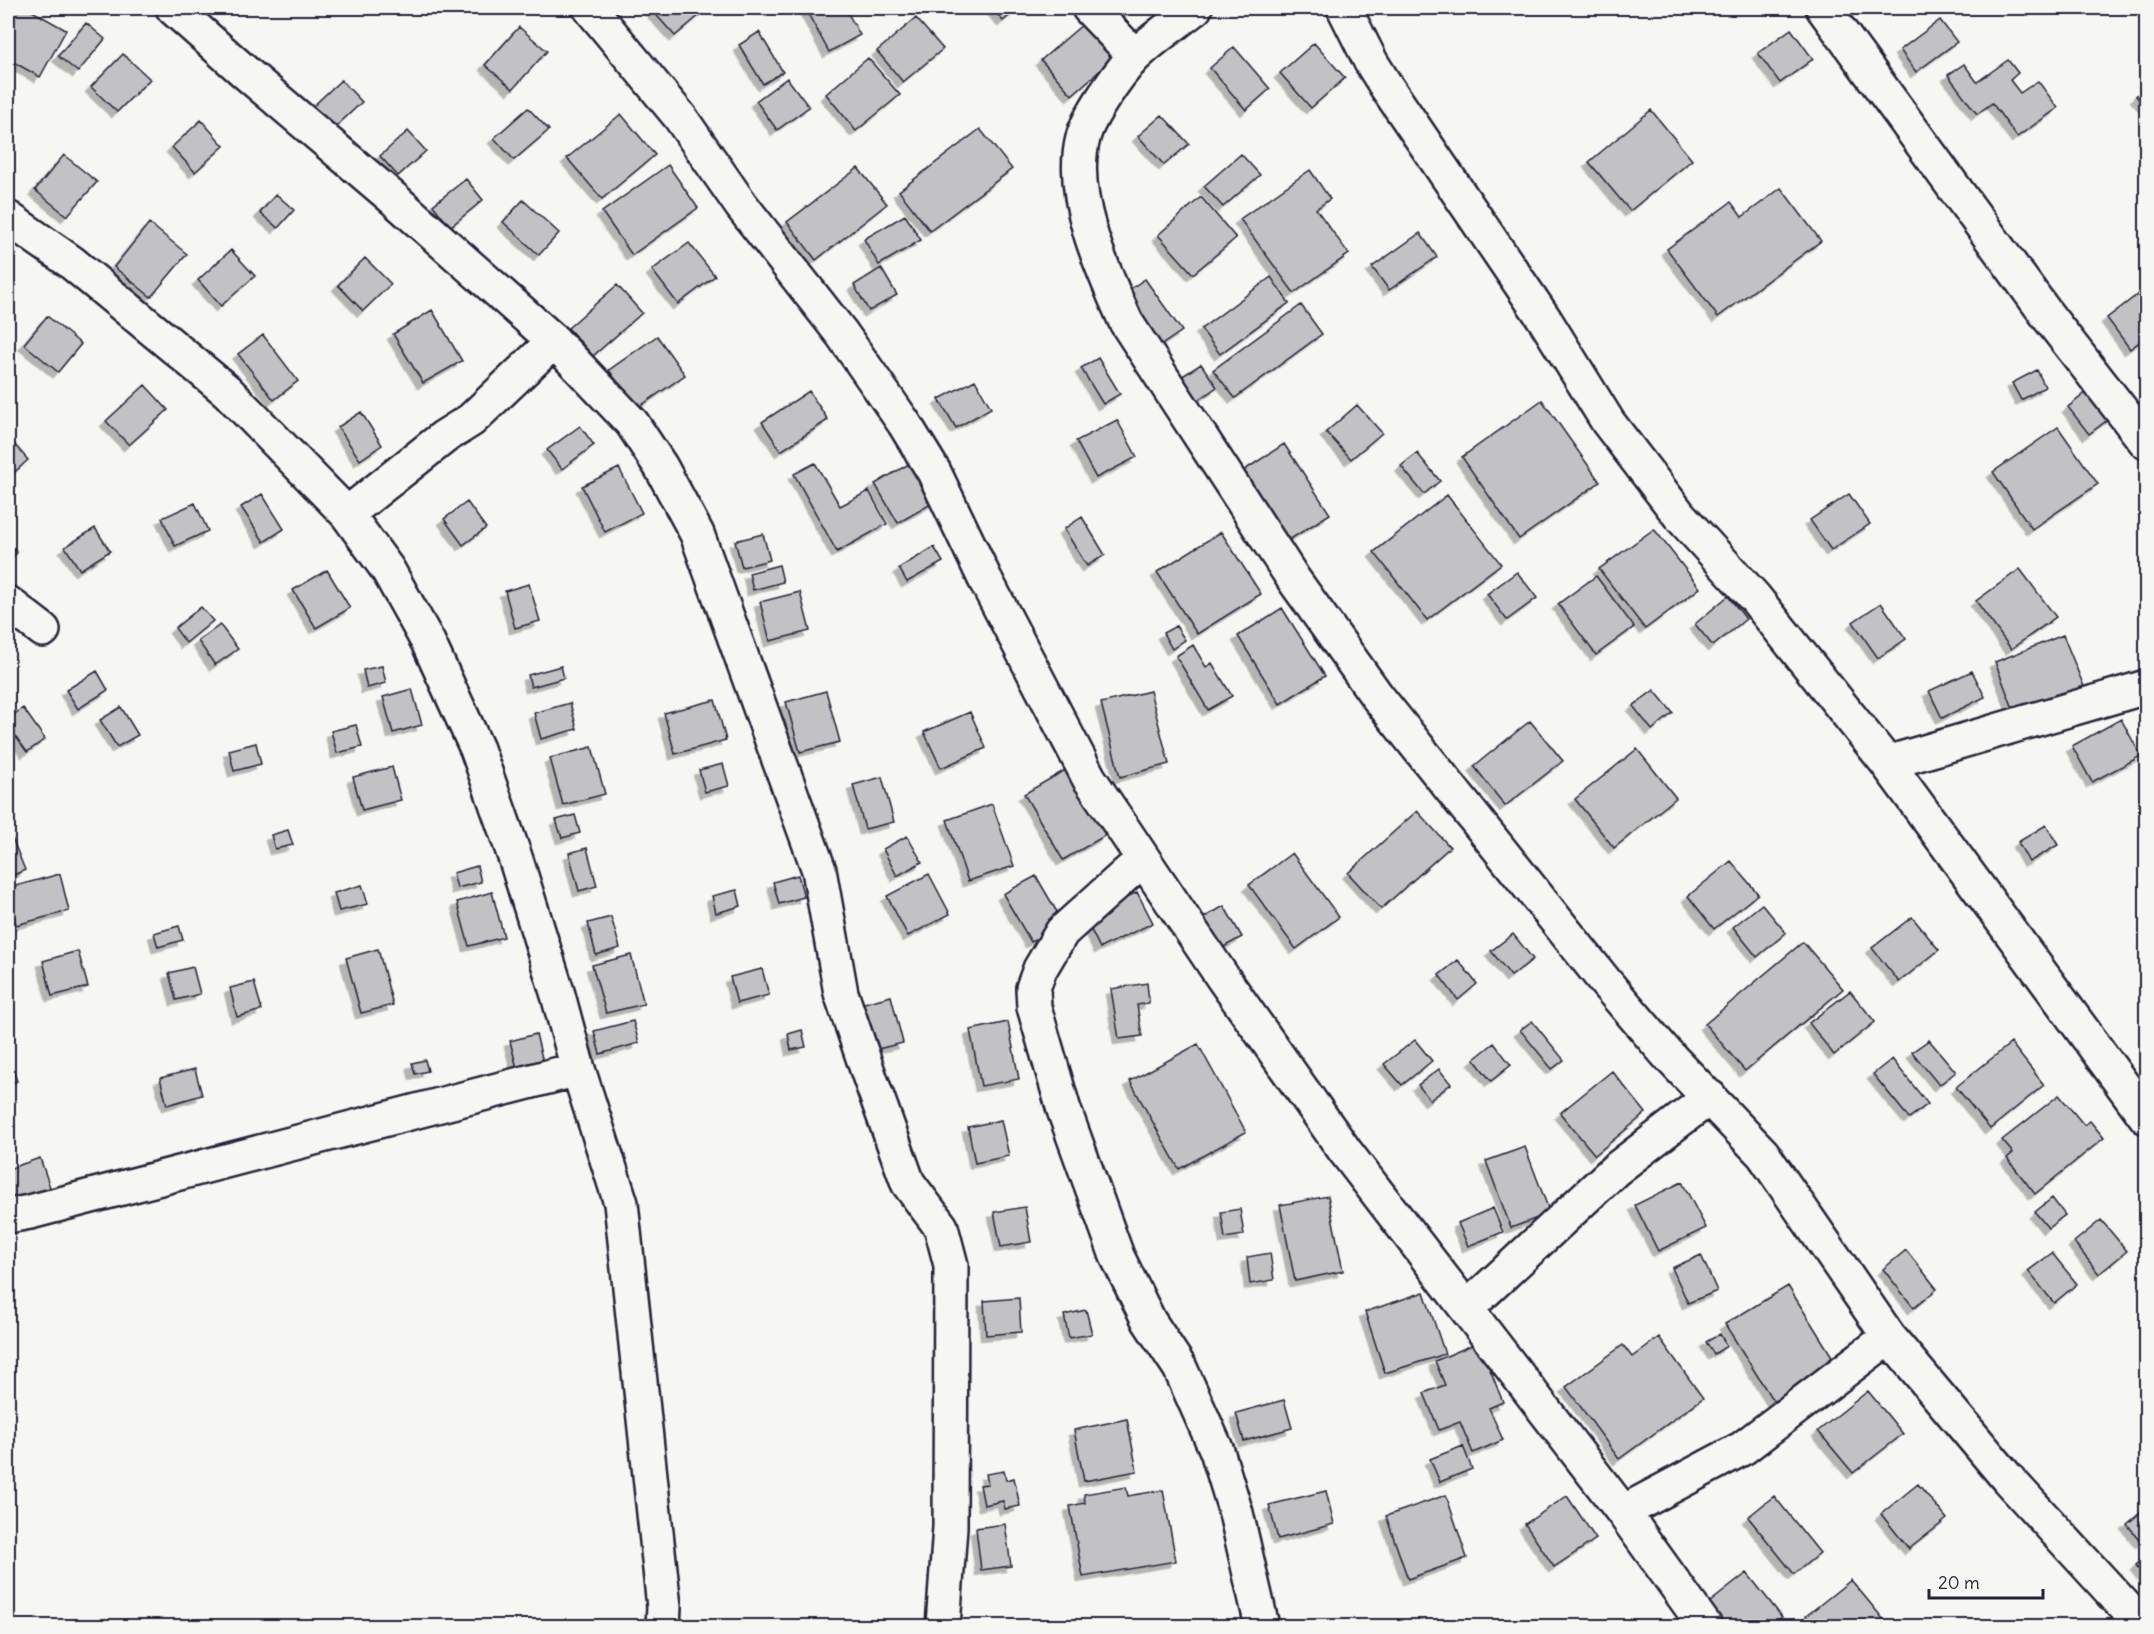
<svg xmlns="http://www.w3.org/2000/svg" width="2154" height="1634" viewBox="0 0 2154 1634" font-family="Delius,sans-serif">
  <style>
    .building { fill: #c2c2c4; stroke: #22223b; stroke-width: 1.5; filter: url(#shadow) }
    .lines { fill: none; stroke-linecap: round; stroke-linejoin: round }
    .minor-casing { stroke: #22223b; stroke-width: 38 }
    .minor { stroke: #f6f6f2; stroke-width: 33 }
  </style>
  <defs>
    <filter id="shadow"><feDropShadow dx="-5.5" dy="5.5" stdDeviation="0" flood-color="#0004"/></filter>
  </defs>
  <rect width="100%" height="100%" fill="#f6f6f2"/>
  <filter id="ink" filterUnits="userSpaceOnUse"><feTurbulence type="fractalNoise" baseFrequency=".0167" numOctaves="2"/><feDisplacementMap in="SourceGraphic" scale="12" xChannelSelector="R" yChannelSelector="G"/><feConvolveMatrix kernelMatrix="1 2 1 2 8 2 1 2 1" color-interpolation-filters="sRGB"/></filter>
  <g filter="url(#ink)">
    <!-- building -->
    <path class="building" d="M8,8H27L66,30L40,77L8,59Z
      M650,8H708L675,36Z
      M805,8H845L860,35L829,52Z
      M992,8H1019L1003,21Z
      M916,18L943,49L903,82L877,51Z
      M1940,20L1957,42L1916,72L1900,50Z
      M86,23L105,39L78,72L58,56Z
      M1083,24L1113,59L1072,95L1041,60Z
      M519,27L547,51L513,89L485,65Z
      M1791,29L1813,59L1780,83L1758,53Z
      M759,32L783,72L763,84L739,45Z
      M1314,43L1345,78L1311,108L1280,73Z
      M1234,47L1270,89L1246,110L1210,68Z
      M123,54L150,79L117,112L91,87Z
      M868,58L900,95L856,131L826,94Z
      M2008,60L2018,73L2010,80L2020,93L2038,81L2058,108L2017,137L1992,103L1977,114L1948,75L1964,64L1977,82Z
      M787,78L809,107L777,130L756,101Z
      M341,80L362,102L329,133L308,111Z
      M2146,86V107L2136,96Z
      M528,108L549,130L514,160L494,138Z
      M1651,110L1692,160L1630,211L1589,162Z
      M621,114L655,155L602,199L567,158Z
      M1162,115L1189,144L1164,165L1138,136Z
      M201,120L224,146L195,172L172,147Z
      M980,129L1012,169L930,231L899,191Z
      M408,131L426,151L398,176L380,156Z
      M1241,154L1260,175L1223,207L1204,186Z
      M64,155L97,182L67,216L35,190Z
      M668,165L698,208L632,255L602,212Z
      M858,168L887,204L816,260L787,222Z
      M1310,170L1330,199L1316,209L1349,254L1294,293L1240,219Z
      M466,179L483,200L450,227L433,205Z
      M1781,188L1821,241L1718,317L1667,249L1731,202L1742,217Z
      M276,194L294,210L278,228L260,213Z
      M1201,197L1236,238L1193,274L1158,235Z
      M523,200L559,233L539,255L503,222Z
      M905,215L921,240L879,265L864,239Z
      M149,223L187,254L151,297L114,267Z
      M1420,233L1437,257L1389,290L1372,267Z
      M689,243L715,276L678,304L652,270Z
      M231,250L255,276L221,306L198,280Z
      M365,258L391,284L363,311L338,285Z
      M881,268L897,295L869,311L854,285Z
      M1271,277L1289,303L1220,354L1201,329Z
      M1145,279L1182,331L1157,348L1120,296Z
      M617,285L642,313L593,356L568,328Z
      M2146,288V337L2130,349L2107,318Z
      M1301,305L1322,334L1235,398L1213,370Z
      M432,310L462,361L423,383L393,334Z
      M47,316L81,344L58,372L24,344Z
      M263,335L298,381L274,400L238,354Z
      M657,336L685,375L636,409L609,370Z
      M1098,358L1120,394L1103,404L1081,368Z
      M1201,364L1217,387L1197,401L1181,377Z
      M2037,370L2045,387L2021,400L2012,383Z
      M975,380L991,408L956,428L939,399Z
      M145,385L168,410L129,445L106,421Z
      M2092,388L2114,415L2089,434L2068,407Z
      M809,391L828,420L781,451L762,422Z
      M1542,400L1600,482L1519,539L1462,457Z
      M1357,405L1382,433L1351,459L1326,432Z
      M361,412L382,445L360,460L338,427Z
      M1117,420L1137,457L1096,478L1076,441Z
      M580,426L594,445L562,469L547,450Z
      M2058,427L2098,484L2032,529L1993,472Z
      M8,437L28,460L8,478Z
      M1284,444L1330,514L1289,540L1243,471Z
      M1417,453L1440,481L1424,494L1401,466Z
      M912,462L936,501L898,523L875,484Z
      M815,463L840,506L869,491L887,524L837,552L794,474Z
      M619,468L642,513L605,532L582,486Z
      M262,494L284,529L264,542L241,507Z
      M1849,494L1870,524L1831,550L1810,520Z
      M1447,495L1501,564L1427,620L1374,552Z
      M467,502L486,528L463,545L444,519Z
      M195,503L208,531L175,546L162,518Z
      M1082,517L1105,555L1087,566L1064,529Z
      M95,528L110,551L80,570L65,547Z
      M1654,529L1700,588L1645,629L1599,569Z
      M1221,532L1261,594L1197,634L1157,572Z
      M763,534L770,560L742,567L735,541Z
      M8,543L17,553L8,561Z
      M934,547L943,562L907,582L899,568Z
      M779,565L783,582L753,590L749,573Z
      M2020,569L2056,617L2011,649L1976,601Z
      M327,570L350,608L316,628L293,590Z
      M1517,572L1537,598L1507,620L1487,594Z
      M1596,576L1634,627L1596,655L1558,604Z
      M529,584L540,621L515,628L505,591Z
      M800,592L810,631L770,641L760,602Z
      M1728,596L1746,619L1713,646L1695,624Z
      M1881,603L1906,639L1878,658L1853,622Z
      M201,607L213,621L186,643L175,628Z
      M1282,608L1325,676L1280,704L1238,636Z
      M220,625L238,649L215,665L198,641Z
      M1176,626L1185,640L1172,649L1163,633Z
      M2063,635L2085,689L2016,716L1995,662Z
      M1193,645L1206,667L1212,663L1232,696L1208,710L1176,656Z
      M382,666L386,683L367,688L363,670Z
      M561,666L564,678L531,687L528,675Z
      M97,671L108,690L78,709L66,690Z
      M1972,671L1985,697L1942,718L1929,691Z
      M412,689L422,725L393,733L383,697Z
      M1654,690L1673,713L1652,730L1633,706Z
      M826,691L840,742L800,752L786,702Z
      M1150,691L1169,764L1120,777L1101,703Z
      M715,700L726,740L675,754L664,713Z
      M570,703L577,729L541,739L534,713Z
      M121,707L138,735L117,747L100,720Z
      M23,708L45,739L27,752L8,726V719Z
      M970,712L986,748L941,768L924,732Z
      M2121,719L2141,756L2092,782L2072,746Z
      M1530,721L1563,761L1505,806L1474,766Z
      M356,725L362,747L337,753L331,731Z
      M256,743L261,764L234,771L229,750Z
      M592,747L605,794L563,805L550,758Z
      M1637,749L1676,798L1614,848L1575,799Z
      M723,764L729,786L705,792L699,770Z
      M392,767L401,800L362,810L353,777Z
      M1067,769L1106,835L1063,860L1024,794Z
      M882,777L894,822L865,829L853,785Z
      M992,804L1014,866L968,881L947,820Z
      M1417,811L1450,847L1381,909L1348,873Z
      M575,815L580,833L562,838L556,820Z
      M2046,825L2058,845L2029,862L2018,842Z
      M288,830L293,845L275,849L271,835Z
      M10,833L25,870L9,877L8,834Z
      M907,836L922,862L897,876L883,849Z
      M587,848L597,886L579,891L569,853Z
      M1292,853L1339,917L1296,949L1249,885Z
      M1731,861L1758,894L1714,929L1688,896Z
      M477,866L481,882L457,888L453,873Z
      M60,874L69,911L16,925L8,888Z
      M929,874L950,914L908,936L887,896Z
      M798,875L804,897L779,904L773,882Z
      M1036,876L1064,924L1031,942L1003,894Z
      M362,885L368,904L339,911L334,893Z
      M737,890L741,906L716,913L712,896Z
      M492,892L504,937L469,946L457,902Z
      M1137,892L1153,923L1100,948L1085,918Z
      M1762,904L1786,933L1757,957L1733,927Z
      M1224,906L1242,937L1220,949L1203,918Z
      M611,917L620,948L596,955L588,923Z
      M1912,917L1939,950L1899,982L1872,948Z
      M179,926L183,940L158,947L154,933Z
      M1513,934L1533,959L1511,976L1491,951Z
      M1803,942L1843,989L1745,1071L1705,1024Z
      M378,949L393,1005L361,1013L346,958Z
      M78,951L88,987L52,996L43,961Z
      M631,955L644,1004L606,1013L592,965Z
      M1458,960L1477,984L1458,1000L1439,975Z
      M193,967L200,994L176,1000L169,973Z
      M762,969L769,995L737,1003L730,977Z
      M254,982L262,1010L237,1017L230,988Z
      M1147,983L1149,1003L1137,1005L1142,1036L1119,1039L1111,989Z
      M1850,991L1875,1022L1834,1055L1809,1023Z
      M891,996L903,1043L865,1052L853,1006Z
      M633,1021L639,1043L600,1054L594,1031Z
      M1532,1021L1564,1060L1552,1069L1520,1030Z
      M1008,1022L1019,1079L981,1086L970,1030Z
      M802,1030L806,1047L791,1050L788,1034Z
      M536,1034L543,1062L517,1068L510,1041Z
      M1415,1040L1432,1061L1402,1085L1384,1064Z
      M1929,1040L1956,1072L1939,1085L1912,1052Z
      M1494,1043L1511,1065L1491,1081L1474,1059Z
      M2011,1043L2044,1085L1990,1129L1956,1087Z
      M1198,1044L1246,1132L1179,1169L1130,1081Z
      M8,1056L17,1081L8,1085Z
      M1892,1059L1928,1104L1909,1118L1873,1074Z
      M425,1060L428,1071L415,1074L412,1063Z
      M195,1069L202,1095L167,1105L160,1078Z
      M1439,1069L1451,1084L1430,1100L1418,1085Z
      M1612,1071L1646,1113L1595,1155L1560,1113Z
      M2059,1095L2084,1125L2090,1121L2104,1138L2035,1194L2007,1158L2013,1153L2002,1140Z
      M1001,1120L1009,1156L975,1163L968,1127Z
      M1525,1147L1550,1213L1511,1228L1486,1161Z
      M40,1158L51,1190L8,1205V1169Z
      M1682,1182L1706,1228L1658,1251L1635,1205Z
      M1328,1196L1343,1271L1295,1281L1280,1205Z
      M2052,1198L2065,1215L2048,1228L2035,1212Z
      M1025,1207L1031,1242L1001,1247L994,1212Z
      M1493,1208L1503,1232L1468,1246L1458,1223Z
      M1240,1209L1244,1235L1225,1238L1221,1212Z
      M2101,1220L2127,1251L2099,1274L2074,1242Z
      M1906,1250L1937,1289L1914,1308L1883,1269Z
      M1270,1253L1274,1280L1250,1284L1247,1257Z
      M2052,1253L2077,1284L2054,1303L2028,1271Z
      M1701,1255L1717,1291L1688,1303L1672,1268Z
      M1788,1286L1838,1366L1775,1404L1725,1324Z
      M1424,1292L1445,1354L1385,1373L1365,1312Z
      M1019,1298L1021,1332L986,1335L984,1301Z
      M1086,1310L1092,1334L1069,1338L1064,1315Z
      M1720,1334L1727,1346L1714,1354L1706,1342Z
      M1659,1337L1703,1398L1619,1459L1566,1387L1623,1345L1632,1357Z
      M1479,1342L1503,1402L1489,1408L1503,1440L1473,1453L1460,1422L1439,1430L1424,1393L1445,1385L1435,1361Z
      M1868,1391L1903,1434L1853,1473L1818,1431Z
      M1284,1400L1292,1428L1244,1441L1236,1413Z
      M1127,1419L1137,1471L1084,1481L1074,1430Z
      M1463,1446L1472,1469L1440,1482L1430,1459Z
      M1004,1471L1006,1480L1014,1478L1020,1506L1005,1509L1003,1501L984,1505L980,1485L988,1484L986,1474Z
      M1918,1484L1947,1519L1909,1549L1881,1514Z
      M1126,1487L1128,1496L1163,1490L1176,1561L1083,1577L1070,1506L1085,1503L1084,1494Z
      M1326,1491L1334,1524L1278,1539L1269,1505Z
      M1446,1495L1467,1558L1408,1579L1386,1516Z
      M1567,1496L1596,1539L1554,1567L1525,1524Z
      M1774,1496L1820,1553L1794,1574L1748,1517Z
      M2146,1508V1538L2141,1542L2127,1524Z
      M1005,1524L1011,1566L981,1570L976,1528Z
      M2146,1556V1578L2136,1565Z
      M1747,1573L1782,1617L1771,1626H1722L1705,1606Z
      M1851,1580L1889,1626H1815L1806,1616Z"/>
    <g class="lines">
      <!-- minor casing -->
      <g class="minor-casing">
        <path id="minor" d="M173,8L246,73L394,199L554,341L632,423L661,467L697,534L819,870L841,993L869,1075L908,1183L941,1227L951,1265L950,1527L943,1626
          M590,8L680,117L741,205L842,334L904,423L934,472L985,579L1089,778L1223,978L1345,1151L1623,1512L1705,1626
          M1089,8L1135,56
          M1195,8C1175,24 1152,39 1134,57C1119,73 1088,116 1083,138C1068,195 1103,271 1126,322L1294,580L1377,696L1607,984L1666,1053L1763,1154L1889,1337L2008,1479L2143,1626
          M1344,8L1371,62L1386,86L1545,320L1608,422L1680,516L1755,598L1887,763L2146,1117
          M1823,8L2047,315L2146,442
          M8,218L71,262L227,391L347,514L388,570L428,642L477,749L516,860L558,995L578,1069
          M347,514L444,437L471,420L554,341
          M8,603L43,630
          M1887,763L2146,687
          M1143,859L1062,932L1040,969L1033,988L1034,1007L1064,1110L1117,1256L1149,1321L1180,1368L1217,1451L1236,1513L1262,1626
          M8,1216L30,1212L578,1069L621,1203L664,1607L663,1626
          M1467,1308L1615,1170L1710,1097
          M1623,1512L1743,1448L1889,1337"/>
      </g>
      <!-- minor -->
      <use href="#minor" class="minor"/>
    </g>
  </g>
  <!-- margin -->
  <rect width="2154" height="1634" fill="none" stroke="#f6f6f2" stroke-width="30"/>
  <rect x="15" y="15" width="2124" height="1604" fill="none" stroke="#22223b" stroke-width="2" filter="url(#ink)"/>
  <!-- scale -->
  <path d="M1929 1589v9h114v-9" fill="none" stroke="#22223b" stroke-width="3"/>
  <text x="1938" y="1589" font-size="18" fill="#22223b" stroke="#f6f6f2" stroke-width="4.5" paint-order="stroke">20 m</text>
</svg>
